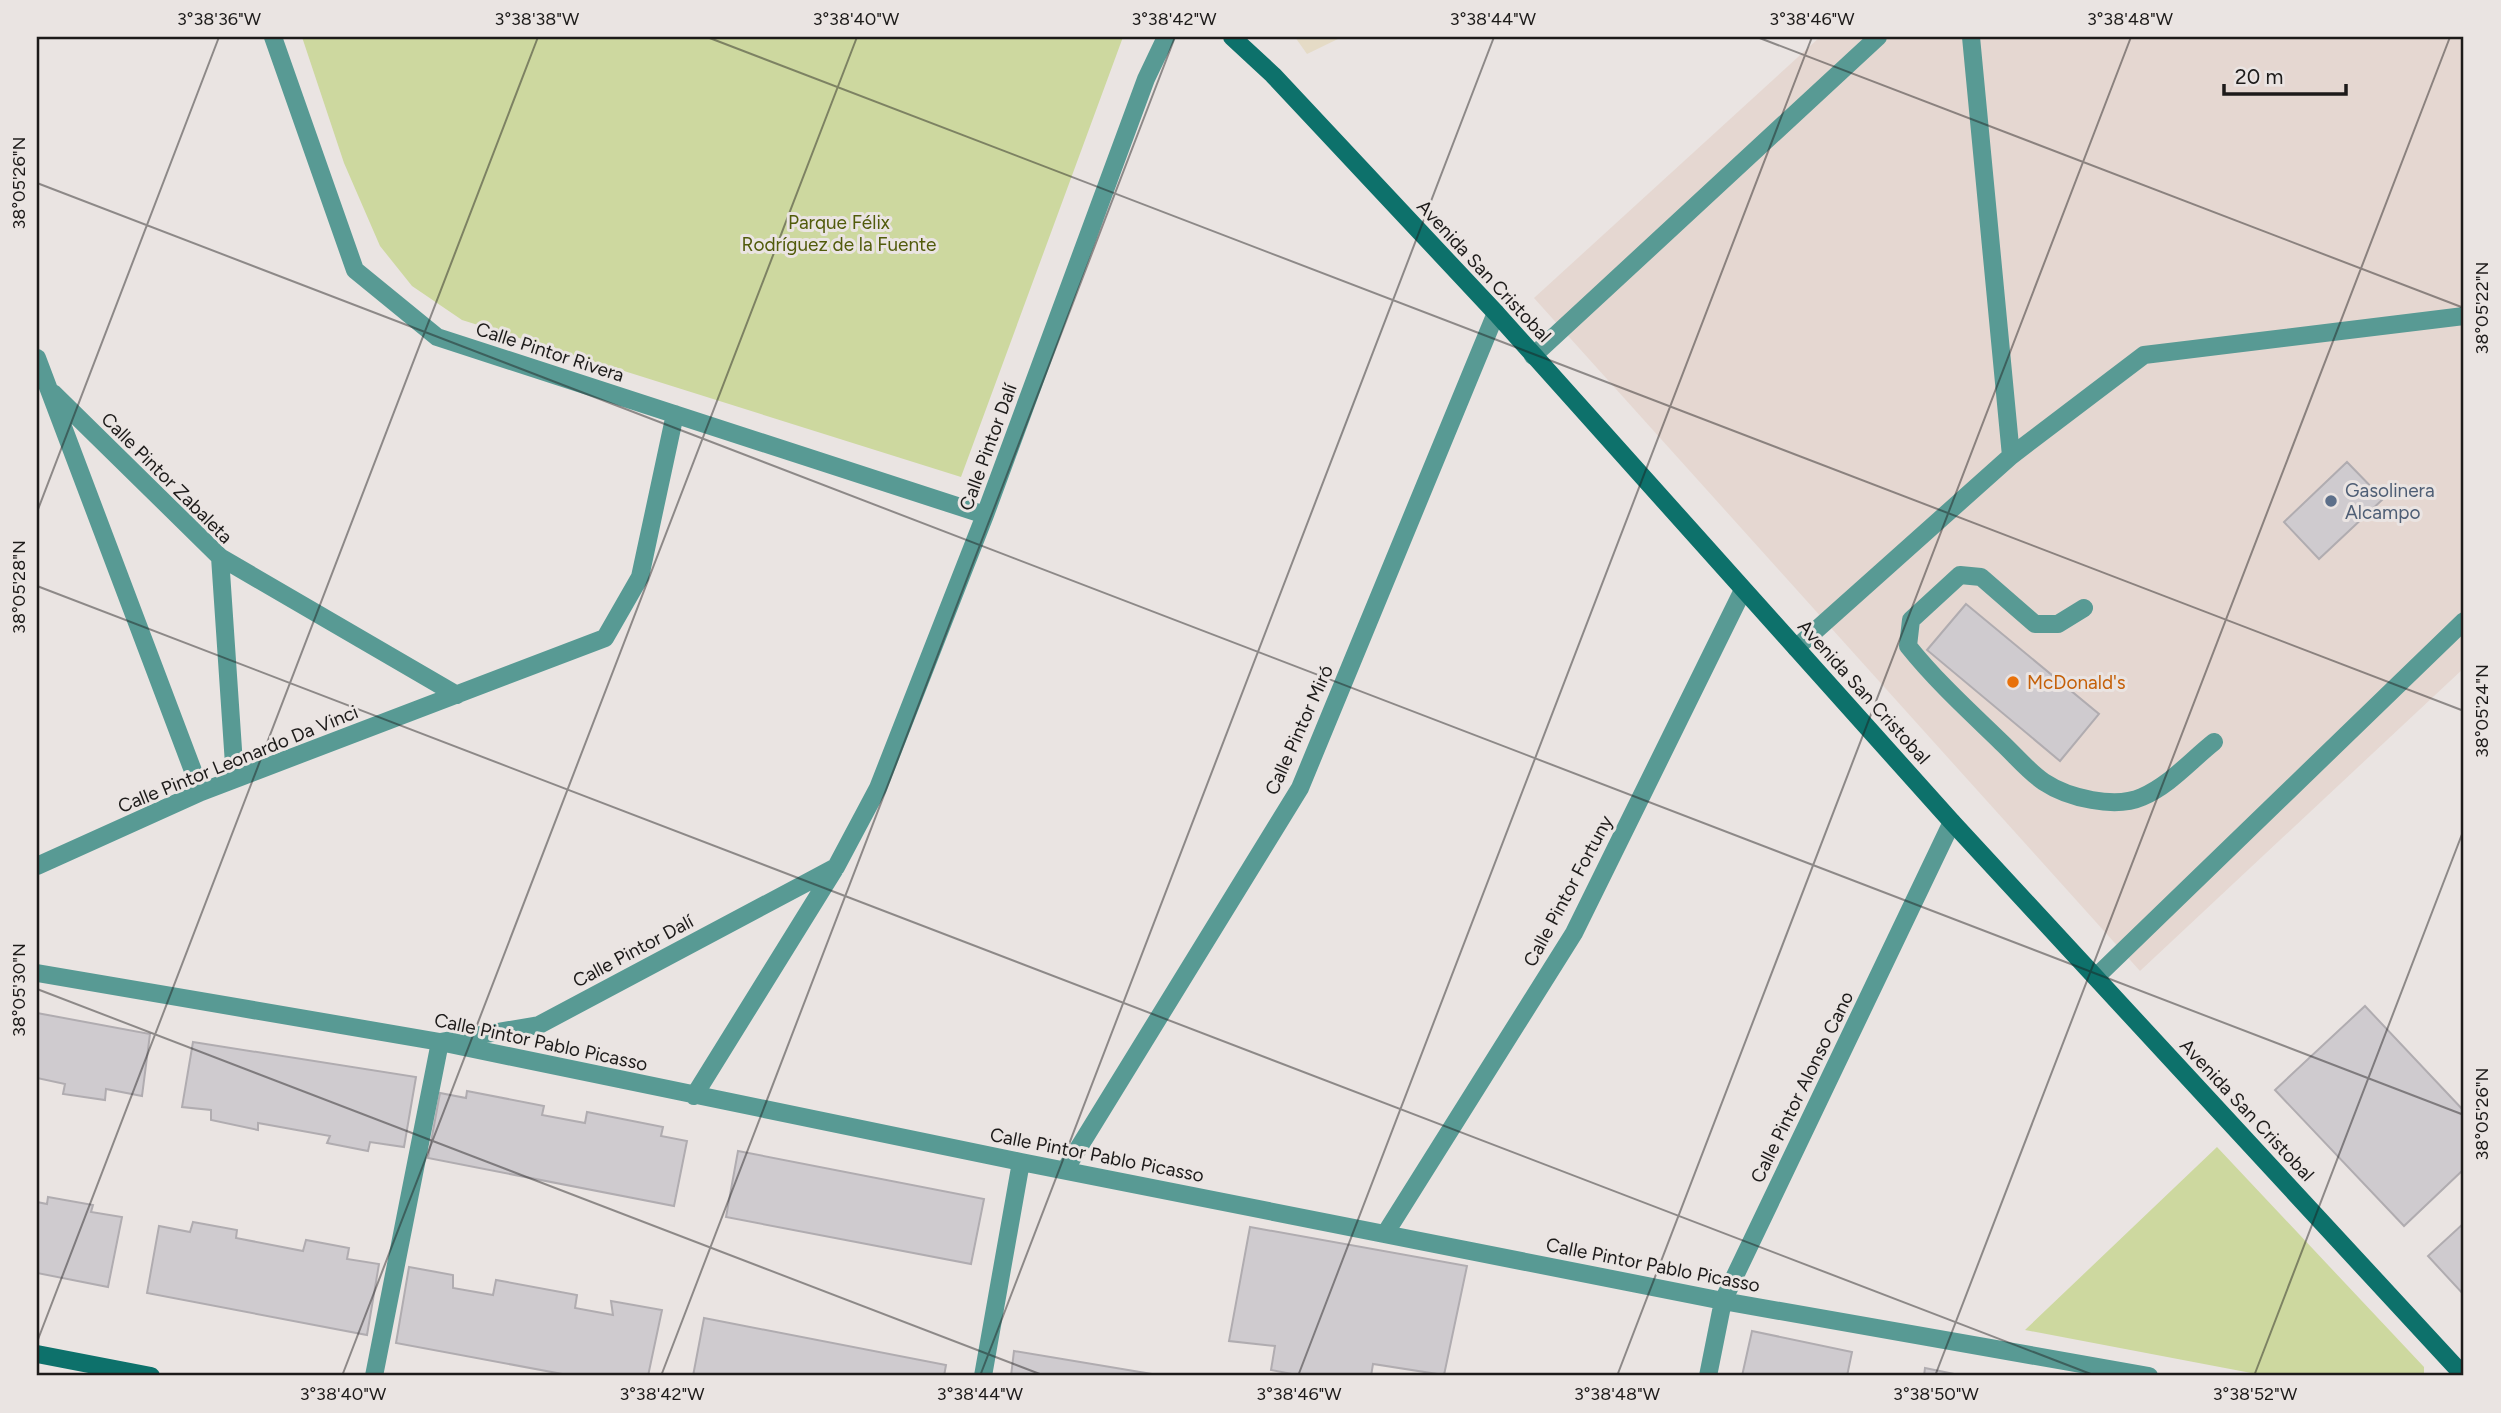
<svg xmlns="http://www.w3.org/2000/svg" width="2501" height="1413" viewBox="0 0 2501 1413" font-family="Figtree,sans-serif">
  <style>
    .built { fill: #e5d7d1 }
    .education { fill: #e5dbc6 }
    .green { fill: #cdd89f }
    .building { fill: #cfcbcf; stroke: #b0acb0; stroke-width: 2 }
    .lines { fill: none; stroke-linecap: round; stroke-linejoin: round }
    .lane { stroke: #589a94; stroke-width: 18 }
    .street { stroke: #589a94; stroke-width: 18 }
    .secondary { stroke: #0d716b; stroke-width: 18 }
    .ticks { fill: none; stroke: #1d1b1a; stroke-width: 2; stroke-opacity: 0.45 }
    .service-dot { fill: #5c6f8a; stroke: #eae4e2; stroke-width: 2.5 }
    .food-dot { fill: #e8710a; stroke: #eae4e2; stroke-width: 2.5 }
    .labels { text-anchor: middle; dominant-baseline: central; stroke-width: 6; stroke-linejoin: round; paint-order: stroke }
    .park-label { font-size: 19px; fill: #515b0b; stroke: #eae4e2 }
    .street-label { font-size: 19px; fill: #1d1b1a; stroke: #eae4e2 }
    .service-label { font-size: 19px; fill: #4e5e75; stroke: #eae4e2; text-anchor: start }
    .food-label { font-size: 19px; fill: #c56008; stroke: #eae4e2; text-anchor: start }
    .neatline { fill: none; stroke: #1d1b1a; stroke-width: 2.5 }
    .ticks-label { font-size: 18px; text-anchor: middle; fill: #1d1b1a }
  </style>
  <rect width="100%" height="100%" fill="#eae4e2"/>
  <!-- built -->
  <path class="built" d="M1820,37H2464V668L2140,971L1534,298Z"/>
  <!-- education -->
  <path class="education" d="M1295,37H1342L1307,54Z"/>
  <!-- green -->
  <path class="green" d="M302,37H1123L961,477L462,320L412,286L380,246L344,163Z
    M2217,1147L2424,1367V1376H2267L2025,1330Z"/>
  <!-- building -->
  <path class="building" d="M2347,462L2383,499L2319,559L2284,522Z
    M1966,604L2099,714L2060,761L1927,650Z
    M2365,1006L2464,1111V1169L2404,1226L2275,1090Z
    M37,1013L150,1034L142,1096L106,1089L105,1100L63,1094L65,1084L37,1078Z
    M193,1042L416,1077L404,1147L370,1142L368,1151L327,1143L330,1136L258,1123V1130L211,1120V1110L182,1107Z
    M467,1091L544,1106L542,1115L585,1123L587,1112L663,1127L661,1136L687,1141L674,1206L428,1158L440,1093L466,1098Z
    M738,1151L984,1199L971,1264L726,1217Z
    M48,1197L93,1205L91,1212L122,1217L108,1287L37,1273V1202L47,1204Z
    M193,1222L237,1230L236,1238L303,1251L306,1240L349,1248L347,1259L379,1264L367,1335L147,1293L159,1226L190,1232Z
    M2464,1223V1295L2428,1256Z
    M1250,1227L1467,1266L1444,1375L1373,1364L1371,1376H1291L1292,1374L1271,1370L1275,1346L1229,1341Z
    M409,1267L453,1275V1288L493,1295L496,1280L577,1295L575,1308L613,1315L611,1301L662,1310L648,1376H573L396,1343Z
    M704,1318L946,1365L944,1376H693Z
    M1752,1331L1852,1352L1847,1376H1742Z
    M1014,1351L1164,1376H1011Z
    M1925,1368L1964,1376H1924Z"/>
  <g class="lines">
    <!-- lane -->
    <path class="lane" d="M1971,37L2011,456
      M1533,356L1878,37
      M2084,608L2058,624H2035L1981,577L1960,575L1911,620L1908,646C1936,681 1969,711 2001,742C2015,755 2029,772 2044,782C2068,798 2115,809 2142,797C2170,785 2190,761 2214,742
      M1796,648L2011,456L2144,355L2464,316
      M2096,977L2464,621"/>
    <!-- street -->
    <path class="street" d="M273,37L355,270L437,337L985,515
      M37,358L201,792
      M53,393L220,557L235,779
      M220,557L457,695
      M37,866L201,792L605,638L640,577L675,414
      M37,973L440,1042L1021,1162L1723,1301L2149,1376
      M694,1096L836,867L878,788L985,515L1146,79L1166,37
      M1065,1170L1300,788L1496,313
      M1385,1234L1574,933L1743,590
      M374,1376L440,1042L539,1025L836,867
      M983,1376L1021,1162
      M1708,1376L1723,1301L1952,822"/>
    <!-- secondary -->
    <path class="secondary" d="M1232,37L1273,75L1496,313L1952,822L2464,1376
      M37,1354L151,1376"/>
  </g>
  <!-- ticks -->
  <path class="ticks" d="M707,37L2464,711M1757,37L2464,308M37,183L2464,1115M37,512L219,37M37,586L2096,1376M37,989L1045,1376M37,1342L538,37M342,1376L857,37M661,1376L1175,37M980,1376L1494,37M1298,1376L1812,37M1617,1376L2131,37M1935,1376L2450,37M2254,1376L2464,829"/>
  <!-- markers -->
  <circle class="service-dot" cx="2331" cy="501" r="7"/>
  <circle class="food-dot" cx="2013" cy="682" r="7"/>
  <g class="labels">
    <!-- park labels -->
    <g class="park-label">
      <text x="839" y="222">Parque Félix<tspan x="839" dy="22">Rodríguez de la Fuente</tspan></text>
    </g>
    <!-- street labels -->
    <g class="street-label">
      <text transform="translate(1484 271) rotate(47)">Avenida San Cristobal</text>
      <text transform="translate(550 352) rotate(18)">Calle Pintor Rivera</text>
      <text transform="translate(988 447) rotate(-70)">Calle Pintor Dalí</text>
      <text transform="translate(167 478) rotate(45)">Calle Pintor Zabaleta</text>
      <text transform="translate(1864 692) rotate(48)">Avenida San Cristobal</text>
      <text transform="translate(1299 730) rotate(-66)">Calle Pintor Miró</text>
      <text transform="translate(238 759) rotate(-22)">Calle Pintor Leonardo Da Vinci</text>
      <text transform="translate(1568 891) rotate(-62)">Calle Pintor Fortuny</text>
      <text transform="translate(633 951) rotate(-28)">Calle Pintor Dalí</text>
      <text transform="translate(541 1042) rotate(12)">Calle Pintor Pablo Picasso</text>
      <text transform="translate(1802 1087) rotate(-64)">Calle Pintor Alonso Cano</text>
      <text transform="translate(2247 1110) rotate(47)">Avenida San Cristobal</text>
      <text transform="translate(1097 1155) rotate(11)">Calle Pintor Pablo Picasso</text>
      <text transform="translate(1653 1265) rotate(11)">Calle Pintor Pablo Picasso</text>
    </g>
    <!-- service labels -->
    <g class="service-label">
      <text x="2345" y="490">Gasolinera<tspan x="2345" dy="22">Alcampo</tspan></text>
    </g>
    <!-- food labels -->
    <g class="food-label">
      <text x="2027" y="682">McDonald's</text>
    </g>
  </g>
  <!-- border -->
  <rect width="2501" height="1413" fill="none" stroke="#eae4e2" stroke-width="77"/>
  <!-- scale -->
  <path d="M2224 84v10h122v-10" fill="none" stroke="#1d1b1a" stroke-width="3.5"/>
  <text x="2235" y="84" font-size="21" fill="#1d1b1a" stroke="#eae4e2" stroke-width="5" paint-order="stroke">20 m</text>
  <rect x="38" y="38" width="2424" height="1336" class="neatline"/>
  <g class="ticks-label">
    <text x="219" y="25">3°38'36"W</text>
    <text x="537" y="25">3°38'38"W</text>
    <text x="856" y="25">3°38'40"W</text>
    <text x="1174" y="25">3°38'42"W</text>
    <text x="1493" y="25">3°38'44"W</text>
    <text x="1812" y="25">3°38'46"W</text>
    <text x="2130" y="25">3°38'48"W</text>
    <text transform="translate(19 183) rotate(-90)" y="6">38°05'26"N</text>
    <text transform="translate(2482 308) rotate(-90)" y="6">38°05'22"N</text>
    <text transform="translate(19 587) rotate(-90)" y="6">38°05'28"N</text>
    <text transform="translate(2482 711) rotate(-90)" y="6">38°05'24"N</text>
    <text transform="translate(19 990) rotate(-90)" y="6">38°05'30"N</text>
    <text transform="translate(2482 1114) rotate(-90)" y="6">38°05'26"N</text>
    <text x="343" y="1400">3°38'40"W</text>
    <text x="662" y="1400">3°38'42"W</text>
    <text x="980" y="1400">3°38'44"W</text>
    <text x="1299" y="1400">3°38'46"W</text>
    <text x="1617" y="1400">3°38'48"W</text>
    <text x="1936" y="1400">3°38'50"W</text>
    <text x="2255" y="1400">3°38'52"W</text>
  </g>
</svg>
